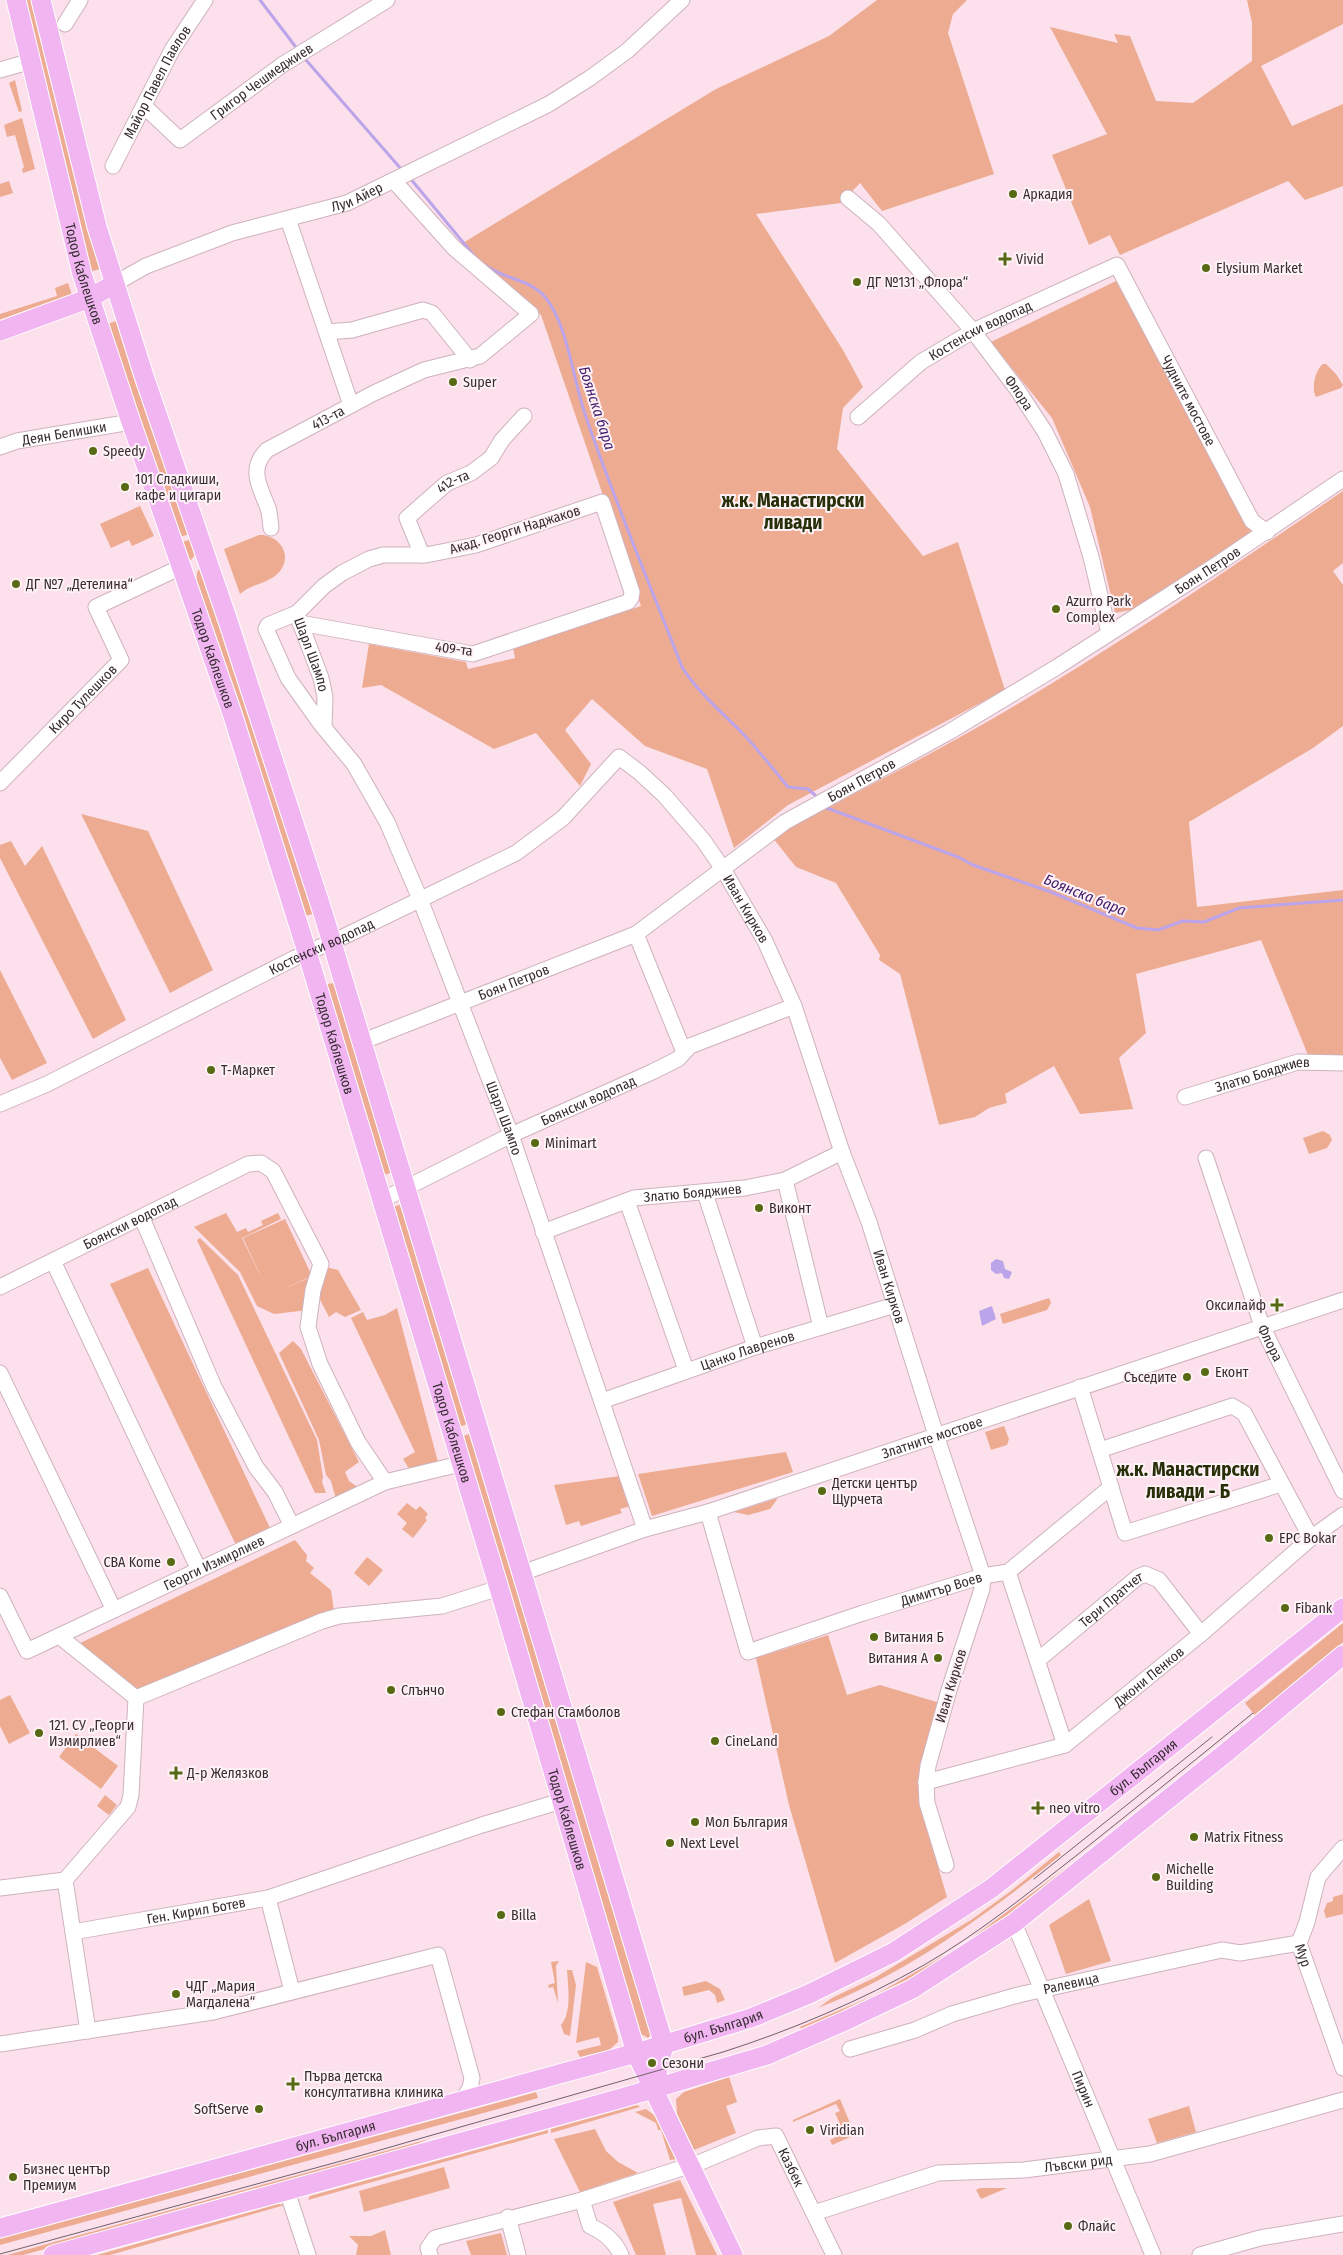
<svg xmlns="http://www.w3.org/2000/svg" width="1343" height="2255" viewBox="0 0 1343 2255" font-family="'Fira Sans Condensed',sans-serif">
  <style>
    .green { fill: #edac91 }
    .water { fill: #bca4ea }
    .lines { fill: none; stroke-linecap: round; stroke-linejoin: round }
    .stream { stroke: #bca4ea; stroke-width: 3 }
    .minor-casing { stroke: #ceb2bd; stroke-width: 17 }
    .major-casing { stroke: #fff; stroke-width: 21 }
    .minor { stroke: #fff; stroke-width: 15 }
    .major { stroke: #f1b6f2; stroke-width: 19 }
    .tram { stroke: #706067; stroke-width: 1 }
    .poi-dot { fill: #586914; stroke: #fef2f7; stroke-width: 2 }
    .labels { text-anchor: middle; dominant-baseline: central; stroke-width: 4; stroke-linejoin: round; paint-order: stroke }
    .street-label { font-size: 14px; fill: #372c31; stroke: #fef2f7 }
    .poi-label { font-size: 14px; fill: #372c31; stroke: #fef2f7; text-anchor: start }
    .water-label { font-size: 15px; font-style: italic; fill: #401b6b; stroke: #fef2f7 }
    .district-label { font-size: 19px; font-weight: bold; fill: #262f08; stroke: #fef2f7 }
  </style>
  <rect width="100%" height="100%" fill="#fce0eb"/>
  <!-- green -->
  <path class="green" d="M22,0H33L100,269L89,272Z
    M877,0H967L953,14L948,33L994,174L882,211L860,183L841,203L756,214L843,350L863,387L843,408L837,449L923,556L958,542L1005,690L788,805L734,848L707,769L645,746L592,699L565,730L591,764L580,786L536,733L494,749L381,685L362,688L369,644L466,662L468,669L515,658L513,648L641,606L541,315L458,246L716,89L829,36Z
    M1247,0H1343V24L1261,66L1292,126L1343,104V186L1305,200L1288,181L1120,255L1110,235L1089,245L1052,155L1107,134L1050,27L1118,43L1114,34L1130,36L1156,101L1193,103L1252,61V23Z
    M15,80L22,111L19,112L9,83Z
    M22,118L35,169L23,173L22,169L24,167L15,135L7,137L4,125Z
    M9,181L13,193L0,197V184Z
    M1116,281L1251,532L1135,609L1115,613L1090,507L1052,418L991,342Z
    M68,283L73,298L0,321V314L57,296L55,288Z
    M116,321L190,534L179,537L105,325Z
    M1323,364H1326L1336,374L1343,385L1341,388L1316,397C1311,389 1315,370 1323,364Z
    M1343,491V563L1333,571L1343,585V726L1313,748L1189,822L1197,907L1343,890V1056L1308,1055L1261,940L1136,974L1146,1033L1119,1058L1133,1109L1080,1114L1054,1066L1005,1094L1007,1103L989,1108L975,1117L939,1125L900,974L879,960L880,955L836,883L796,867L772,837C843,799 915,763 985,723C1109,652 1226,571 1343,491Z
    M140,506L154,536L132,546L129,540L111,548L100,524Z
    M259,535C276,534 292,551 282,568C274,583 252,583 240,594L224,549Z
    M192,539L196,554L188,563L182,542Z
    M201,565L316,913L305,916L196,584L197,573Z
    M81,814L148,831L213,970L170,993Z
    M11,841L25,866L42,846L126,1020L93,1039L0,858V845Z
    M0,970L47,1063L12,1080L0,1058Z
    M336,983L392,1172L382,1176L327,984Z
    M1323,1131L1330,1135L1332,1140L1327,1148L1309,1154L1303,1138Z
    M400,1205L470,1423L459,1427L392,1207Z
    M226,1213L237,1232L246,1228L248,1232L263,1225L261,1221L278,1213L281,1219L242,1238L265,1285L243,1238L285,1219L312,1276L281,1290L316,1275L308,1310L274,1314L257,1306L240,1272L194,1227Z
    M200,1238L238,1275L317,1440L323,1477L322,1482L326,1493H315L197,1240Z
    M322,1266L338,1270L361,1310L345,1317L336,1312L329,1317L315,1290Z
    M148,1268L270,1528L256,1539L235,1543L110,1284Z
    M1049,1298L1051,1303L1047,1310L1003,1324L1000,1314Z
    M397,1308L439,1466L411,1472L403,1459L415,1452L351,1318L363,1312L367,1320L385,1315Z
    M293,1341L301,1349L359,1462L345,1472L349,1481L359,1488L337,1503L331,1481L326,1475L319,1440L279,1353Z
    M1004,1426L1009,1439L1007,1445L991,1450L985,1432Z
    M472,1433L652,2034L648,2038L641,2034L461,1437Z
    M786,1452L793,1472L652,1516L638,1474Z
    M620,1476L631,1506L620,1509L622,1513L581,1526L579,1521L566,1525L554,1485Z
    M778,1498L770,1509L748,1515L734,1512Z
    M407,1503L416,1510L420,1506L428,1514L425,1518L427,1520L413,1538L402,1529L407,1523L397,1514Z
    M295,1540L307,1555L306,1561L314,1568L310,1573L331,1590L334,1611L324,1612L137,1695L74,1646Z
    M367,1557L383,1570L369,1586L354,1573Z
    M1343,1623V1642L1257,1718L1245,1703Z
    M828,1635L847,1695L880,1685L943,1704L922,1774L942,1863L938,1867L947,1897L903,1925L835,1963L789,1805L756,1658Z
    M10,1695L30,1733L9,1744L0,1726V1700Z
    M76,1734L118,1766L101,1789L59,1757Z
    M105,1795L117,1805L109,1815L97,1806Z
    M1059,1852L1061,1855C987,1914 908,1973 818,2008L832,1998L876,1977L971,1920L1011,1891Z
    M1071,1864L1073,1867L1009,1918L920,1976L803,2033L800,2027L875,1995L961,1946Z
    M1343,1894V1914L1326,1918L1324,1911L1327,1903L1333,1901V1897Z
    M1089,1899L1111,1961L1066,1974L1049,1925Z
    M559,1961L556,1966L558,2003L553,1987L549,1988L548,1985L555,1983L551,1962Z
    M586,1962L597,1967L618,2037V2042L609,2050L580,2057L577,2051L601,2045L599,2037L576,2043Z
    M567,1970H572L576,1985L570,2036L564,2034L561,2025C572,2012 568,1986 567,1970Z
    M706,1981L720,1989L725,2000L717,2003L715,1995L709,1990L684,1996L682,1987Z
    M729,2077L737,2102L726,2106L736,2133L694,2150L677,2114L676,2099L684,2092Z
    M536,2092L538,2098L0,2245V2239Z
    M840,2099L855,2135L832,2145L830,2140L844,2133L835,2113L840,2111L836,2104L793,2122V2120Z
    M637,2105L640,2107L551,2133V2129Z
    M1189,2106L1196,2132L1157,2143L1148,2119Z
    M646,2109L658,2118L677,2159L670,2160L661,2130H658L656,2123L635,2112Z
    M595,2129L606,2151L618,2162L638,2173L580,2192L554,2139Z
    M548,2130V2133L308,2200L310,2196Z
    M429,2139L390,2155L23,2255H7Z
    M444,2167L450,2188L364,2212L359,2191Z
    M680,2180L717,2255H696L681,2198L653,2204L666,2255H636L613,2202Z
    M980,2188H1007L981,2199L976,2190Z
    M278,2204L285,2205L110,2255H97Z
    M385,2230L391,2255H356L358,2245L349,2236H371Z
    M501,2233L507,2255H471L466,2241Z"/>
  <!-- water -->
  <path class="water" d="M996,1259L1003,1261L1005,1269L1012,1272L1009,1279L1004,1278L1002,1273L996,1274L991,1270V1263Z
    M992,1306L996,1319L982,1326L979,1311Z"/>
  <g class="lines">
    <!-- stream -->
    <path class="stream" d="M260,0L295,46
      M306,60L402,170
      M410,178L476,258
      M485,265C503,279 530,279 545,297C567,323 573,378 584,411C613,498 649,582 682,667C699,694 723,713 745,736C760,752 774,770 788,787L808,789L815,795
      M827,808L958,857L973,865L1051,892L1137,928L1158,930L1183,921L1204,922L1239,908L1343,900"/>
    <!-- minor casing -->
    <g class="minor-casing">
      <g id="minor">
        <path d="M65,24L80,0"/>
        <path d="M0,70L31,61"/>
        <path id="s1" d="M144,106L180,140L282,65L387,0"/>
        <path id="s2" d="M113,166L172,50L205,0"/>
        <path id="s3" d="M848,198L879,224L973,331L1017,389L1045,432L1066,474L1091,557L1109,633"/>
        <path d="M288,219L351,405"/>
        <path id="s4" d="M114,284L146,266L232,233L347,203L549,104L590,78L627,51L682,0"/>
        <path d="M327,332L352,330L423,310L432,313L470,360"/>
        <path id="s5" d="M858,417L921,362L973,331L1117,265L1252,521L1267,532"/>
        <path id="s6" d="M0,447L17,441L131,422"/>
        <path id="s7" d="M271,528C270,521 270,514 268,508C260,487 248,469 267,450L374,393L424,370L480,356L531,314L454,248L394,181"/>
        <path id="s8" d="M422,555L407,518L447,483L471,473L491,458L502,440L524,416"/>
        <path id="s9" d="M298,617L321,678L325,697L324,727"/>
        <path id="s10" d="M300,623L473,654L628,602L631,598L632,592L602,502L476,545L426,555H383L369,559L342,573L324,586L297,613L268,625L266,629L288,678L320,723L354,764L387,822L420,899L511,1135L645,1529"/>
        <path id="s11" d="M0,783L121,660L96,607L181,567"/>
        <path d="M636,934L684,1052"/>
        <path id="s12" d="M361,1042L636,934L785,822L949,732L1057,667L1219,563L1343,479"/>
        <path id="s13" d="M1185,1097L1298,1062L1343,1063"/>
        <path id="s14" d="M0,1104L47,1084L295,958L345,936L516,853L563,818L619,757L639,772L664,795L703,840L723,869L765,941L794,1006L842,1152L869,1222L936,1435L983,1576L982,1589L949,1690L928,1766L926,1782L927,1803L946,1865"/>
        <path id="s15" d="M1206,1158L1262,1326L1343,1491"/>
        <path d="M785,1180L821,1327"/>
        <path d="M705,1193L755,1347"/>
        <path id="s16" d="M382,1200L511,1135L652,1072L678,1059L690,1046L794,1006"/>
        <path d="M627,1201L686,1370"/>
        <path d="M142,1218L214,1387L256,1467L275,1492L292,1526"/>
        <path id="s17" d="M543,1232L634,1198L745,1188L785,1180L842,1152"/>
        <path d="M53,1261L199,1570"/>
        <path id="s18" d="M0,1287L248,1164L261,1163L273,1171L321,1264L313,1290L308,1327L320,1364L358,1442L385,1482"/>
        <path d="M0,1373L114,1610"/>
        <path d="M1080,1387L1125,1533L1281,1484"/>
        <path id="s19" d="M602,1401L755,1347L895,1305"/>
        <path d="M1100,1450L1232,1406L1244,1413L1311,1538"/>
        <path id="s20" d="M708,1512L748,1652L863,1613L983,1576L1008,1572L1111,1487"/>
        <path d="M1008,1572L1065,1745"/>
        <path id="s21" d="M522,1573L645,1529L708,1512L1343,1300"/>
        <path id="s22" d="M0,1596L27,1651L385,1482L460,1464"/>
        <path d="M59,1636L136,1698"/>
        <path id="s23" d="M1038,1660L1138,1577L1145,1574L1159,1580L1201,1634"/>
        <path d="M136,1698L322,1621L339,1616L442,1606L499,1588"/>
        <path id="s24" d="M926,1782L1065,1745L1201,1634L1311,1538L1343,1515"/>
        <path id="s25" d="M1343,1848L1318,1877L1307,1922L1299,1943L1343,2068"/>
        <path d="M65,1880L128,1807L131,1795L136,1698"/>
        <path d="M65,1880L88,2031"/>
        <path d="M0,1888L65,1880"/>
        <path d="M268,1898L292,1991"/>
        <path id="s26" d="M1014,1923L1153,2255"/>
        <path id="s27" d="M73,1932L268,1898L482,1825L561,1801"/>
        <path d="M0,2044L213,2012L438,1955L472,2078L470,2088L462,2101"/>
        <path id="s28" d="M850,2049L915,2030L952,2014L1018,1995L1222,1950L1240,1953L1299,1943"/>
        <path d="M287,2191L308,2255"/>
        <path d="M582,2200L590,2226C604,2232 615,2241 621,2255"/>
        <path id="s29" d="M814,2213L938,2173L1024,2170L1150,2154L1343,2100"/>
        <path d="M508,2217L518,2255"/>
        <path id="s30" d="M430,2255L428,2248L435,2238L582,2200L701,2162L758,2138L776,2136L834,2255"/>
        <path d="M1200,2255L1260,2238L1343,2224"/>
      </g>
    </g>
    <!-- major casing -->
    <g class="major-casing">
      <g id="major">
        <path id="s31" d="M16,0L82,274L131,422L232,713L307,952L499,1588L636,2053L733,2255"/>
        <path d="M41,0L97,227L144,376L228,621L323,913L664,2045L653,2089"/>
        <path d="M0,331L90,298L114,284"/>
        <path id="s32" d="M0,2228L636,2053L751,2018L809,1994L894,1952L992,1888L1343,1608"/>
        <path d="M53,2255L622,2098L767,2055L847,2020L912,1989L1014,1923L1228,1751L1343,1655"/>
      </g>
    </g>
    <!-- minor -->
    <use href="#minor" class="minor"/>
    <!-- major -->
    <use href="#major" class="major"/>
    <!-- tram -->
    <path class="tram" d="M1034,1879L1212,1737
      M0,2254L352,2158L723,2052C792,2030 860,2001 924,1965C978,1934 1027,1894 1077,1855C1136,1808 1194,1761 1253,1713"/>
  </g>
  <!-- markers -->
  <g class="poi-dot">
    <circle cx="1013" cy="194" r="5"/>
    <path d="M1002.5 251.5h5v5h5v5h-5v5h-5v-5h-5v-5h5z"/>
    <circle cx="1206" cy="268" r="5"/>
    <circle cx="857" cy="282" r="5"/>
    <circle cx="453" cy="382" r="5"/>
    <circle cx="93" cy="451" r="5"/>
    <circle cx="125" cy="487" r="5"/>
    <circle cx="16" cy="584" r="5"/>
    <circle cx="1056" cy="609" r="5"/>
    <circle cx="211" cy="1070" r="5"/>
    <circle cx="535" cy="1143" r="5"/>
    <circle cx="759" cy="1208" r="5"/>
    <path d="M1274.5 1297.5h5v5h5v5h-5v5h-5v-5h-5v-5h5z"/>
    <circle cx="1205" cy="1372" r="5"/>
    <circle cx="1187" cy="1377" r="5"/>
    <circle cx="822" cy="1491" r="5"/>
    <circle cx="1269" cy="1538" r="5"/>
    <circle cx="171" cy="1562" r="5"/>
    <circle cx="1285" cy="1608" r="5"/>
    <circle cx="874" cy="1637" r="5"/>
    <circle cx="938" cy="1658" r="5"/>
    <circle cx="391" cy="1690" r="5"/>
    <circle cx="501" cy="1712" r="5"/>
    <circle cx="39" cy="1733" r="5"/>
    <circle cx="715" cy="1741" r="5"/>
    <path d="M173.5 1765.5h5v5h5v5h-5v5h-5v-5h-5v-5h5z"/>
    <path d="M1035.5 1800.5h5v5h5v5h-5v5h-5v-5h-5v-5h5z"/>
    <circle cx="695" cy="1822" r="5"/>
    <circle cx="1194" cy="1837" r="5"/>
    <circle cx="670" cy="1843" r="5"/>
    <circle cx="1156" cy="1877" r="5"/>
    <circle cx="501" cy="1915" r="5"/>
    <circle cx="176" cy="1994" r="5"/>
    <circle cx="652" cy="2063" r="5"/>
    <path d="M290.5 2076.5h5v5h5v5h-5v5h-5v-5h-5v-5h5z"/>
    <circle cx="259" cy="2109" r="5"/>
    <circle cx="810" cy="2130" r="5"/>
    <circle cx="13" cy="2177" r="5"/>
    <circle cx="1068" cy="2226" r="5"/>
  </g>
  <g class="labels">
    <!-- street labels -->
    <g class="street-label">
      <text stroke="none"><textPath href="#s2" startOffset="95">Майор Павел Павлов</textPath></text>
      <text stroke="none"><textPath href="#s1" startOffset="150">Григор Чешмеджиев</textPath></text>
      <text stroke="none"><textPath href="#s4" startOffset="259">Луи Айер</textPath></text>
      <text stroke="none"><textPath href="#s31" startOffset="282">Тодор Каблешков</textPath></text>
      <text stroke="none"><textPath href="#s5" startOffset="151">Костенски водопад</textPath></text>
      <text stroke="none"><textPath href="#s3" startOffset="260">Флора</textPath></text>
      <text stroke="none"><textPath href="#s5" startOffset="456">Чудните мостове</textPath></text>
      <text stroke="none"><textPath href="#s7" startOffset="152">413-та</textPath></text>
      <text stroke="none"><textPath href="#s6" startOffset="66">Деян Белишки</textPath></text>
      <text stroke="none"><textPath href="#s8" startOffset="99">412-та</textPath></text>
      <text transform="translate(515 530) rotate(-17)">Акад. Георги Наджаков</text>
      <text stroke="none"><textPath href="#s12" startOffset="974">Боян Петров</textPath></text>
      <text transform="translate(454 649) rotate(7)">409-та</text>
      <text stroke="none"><textPath href="#s9" startOffset="40">Шарл Шампо</textPath></text>
      <text stroke="none"><textPath href="#s31" startOffset="688">Тодор Каблешков</textPath></text>
      <text stroke="none"><textPath href="#s11" startOffset="118">Киро Тулешков</textPath></text>
      <text stroke="none"><textPath href="#s12" startOffset="569">Боян Петров</textPath></text>
      <text stroke="none"><textPath href="#s14" startOffset="915">Иван Кирков</textPath></text>
      <text stroke="none"><textPath href="#s14" startOffset="358">Костенски водопад</textPath></text>
      <text stroke="none"><textPath href="#s12" startOffset="164">Боян Петров</textPath></text>
      <text stroke="none"><textPath href="#s31" startOffset="1092">Тодор Каблешков</textPath></text>
      <text stroke="none"><textPath href="#s13" startOffset="81">Златю Бояджиев</textPath></text>
      <text stroke="none"><textPath href="#s16" startOffset="229">Боянски водопад</textPath></text>
      <text stroke="none"><textPath href="#s10" startOffset="1361">Шарл Шампо</textPath></text>
      <text stroke="none"><textPath href="#s17" startOffset="156">Златю Бояджиев</textPath></text>
      <text stroke="none"><textPath href="#s18" startOffset="145">Боянски водопад</textPath></text>
      <text stroke="none"><textPath href="#s14" startOffset="1320">Иван Кирков</textPath></text>
      <text stroke="none"><textPath href="#s15" startOffset="196">Флора</textPath></text>
      <text stroke="none"><textPath href="#s19" startOffset="154">Цанко Лавренов</textPath></text>
      <text stroke="none"><textPath href="#s31" startOffset="1498">Тодор Каблешков</textPath></text>
      <text stroke="none"><textPath href="#s21" startOffset="432">Златните мостове</textPath></text>
      <text stroke="none"><textPath href="#s22" startOffset="268">Георги Измирлиев</textPath></text>
      <text stroke="none"><textPath href="#s20" startOffset="349">Димитър Воев</textPath></text>
      <text stroke="none"><textPath href="#s23" startOffset="95">Тери Пратчет</textPath></text>
      <text stroke="none"><textPath href="#s24" startOffset="252">Джони Пенков</textPath></text>
      <text transform="translate(951 1686) rotate(-73)">Иван Кирков</text>
      <text stroke="none"><textPath href="#s32" startOffset="1248">бул. България</textPath></text>
      <text stroke="none"><textPath href="#s31" startOffset="1902">Тодор Каблешков</textPath></text>
      <text stroke="none"><textPath href="#s27" startOffset="125">Ген. Кирил Ботев</textPath></text>
      <text stroke="none"><textPath href="#s25" startOffset="120">Мур</textPath></text>
      <text stroke="none"><textPath href="#s28" startOffset="231">Ралевица</textPath></text>
      <text stroke="none"><textPath href="#s32" startOffset="751">бул. България</textPath></text>
      <text stroke="none"><textPath href="#s26" startOffset="180">Пирин</textPath></text>
      <text stroke="none"><textPath href="#s32" startOffset="348">бул. България</textPath></text>
      <text stroke="none"><textPath href="#s29" startOffset="271">Лъвски рид</textPath></text>
      <text stroke="none"><textPath href="#s30" startOffset="411">Казбек</textPath></text>
    </g>
    <!-- poi labels -->
    <g class="poi-label">
      <text x="1023" y="194">Аркадия</text>
      <text x="1016" y="259">Vivid</text>
      <text x="1216" y="268">Elysium Market</text>
      <text x="867" y="282">ДГ №131 „Флора“</text>
      <text x="463" y="382">Super</text>
      <text x="103" y="451">Speedy</text>
      <text x="135" y="479">101 Сладкиши,<tspan x="135" dy="16">кафе и цигари</tspan></text>
      <text x="26" y="584">ДГ №7 „Детелина“</text>
      <text x="1066" y="601">Azurro Park<tspan x="1066" dy="16">Complex</tspan></text>
      <text x="221" y="1070">Т-Маркет</text>
      <text x="545" y="1143">Minimart</text>
      <text x="769" y="1208">Виконт</text>
      <text x="1266" y="1305" text-anchor="end">Оксилайф</text>
      <text x="1215" y="1372">Еконт</text>
      <text x="1177" y="1377" text-anchor="end">Съседите</text>
      <text x="832" y="1483">Детски център<tspan x="832" dy="16">Щурчета</tspan></text>
      <text x="1279" y="1538">EPC Bokar</text>
      <text x="161" y="1562" text-anchor="end">CBA Kome</text>
      <text x="1295" y="1608">Fibank</text>
      <text x="884" y="1637">Витания Б</text>
      <text x="928" y="1658" text-anchor="end">Витания А</text>
      <text x="401" y="1690">Слънчо</text>
      <text x="511" y="1712">Стефан Стамболов</text>
      <text x="49" y="1725">121. СУ „Георги<tspan x="49" dy="16">Измирлиев“</tspan></text>
      <text x="725" y="1741">CineLand</text>
      <text x="187" y="1773">Д-р Желязков</text>
      <text x="1049" y="1808">neo vitro</text>
      <text x="705" y="1822">Мол България</text>
      <text x="1204" y="1837">Matrix Fitness</text>
      <text x="680" y="1843">Next Level</text>
      <text x="1166" y="1869">Michelle<tspan x="1166" dy="16">Building</tspan></text>
      <text x="511" y="1915">Billa</text>
      <text x="186" y="1986">ЧДГ „Мария<tspan x="186" dy="16">Магдалена“</tspan></text>
      <text x="662" y="2063">Сезони</text>
      <text x="304" y="2076">Първа детска<tspan x="304" dy="16">консултативна клиника</tspan></text>
      <text x="249" y="2109" text-anchor="end">SoftServe</text>
      <text x="820" y="2130">Viridian</text>
      <text x="23" y="2169">Бизнес център<tspan x="23" dy="16">Премиум</tspan></text>
      <text x="1078" y="2226">Флайс</text>
    </g>
    <!-- water labels -->
    <g class="water-label">
      <text transform="translate(597 408) rotate(72)">Боянска бара</text>
      <text transform="translate(1085 895) rotate(22)">Боянска бара</text>
    </g>
    <!-- district labels -->
    <g class="district-label">
      <text x="793" y="500">ж.к. Манастирски<tspan x="793" dy="22">ливади</tspan></text>
      <text x="1188" y="1469">ж.к. Манастирски<tspan x="1188" dy="22">ливади - Б</tspan></text>
    </g>
  </g>
</svg>
